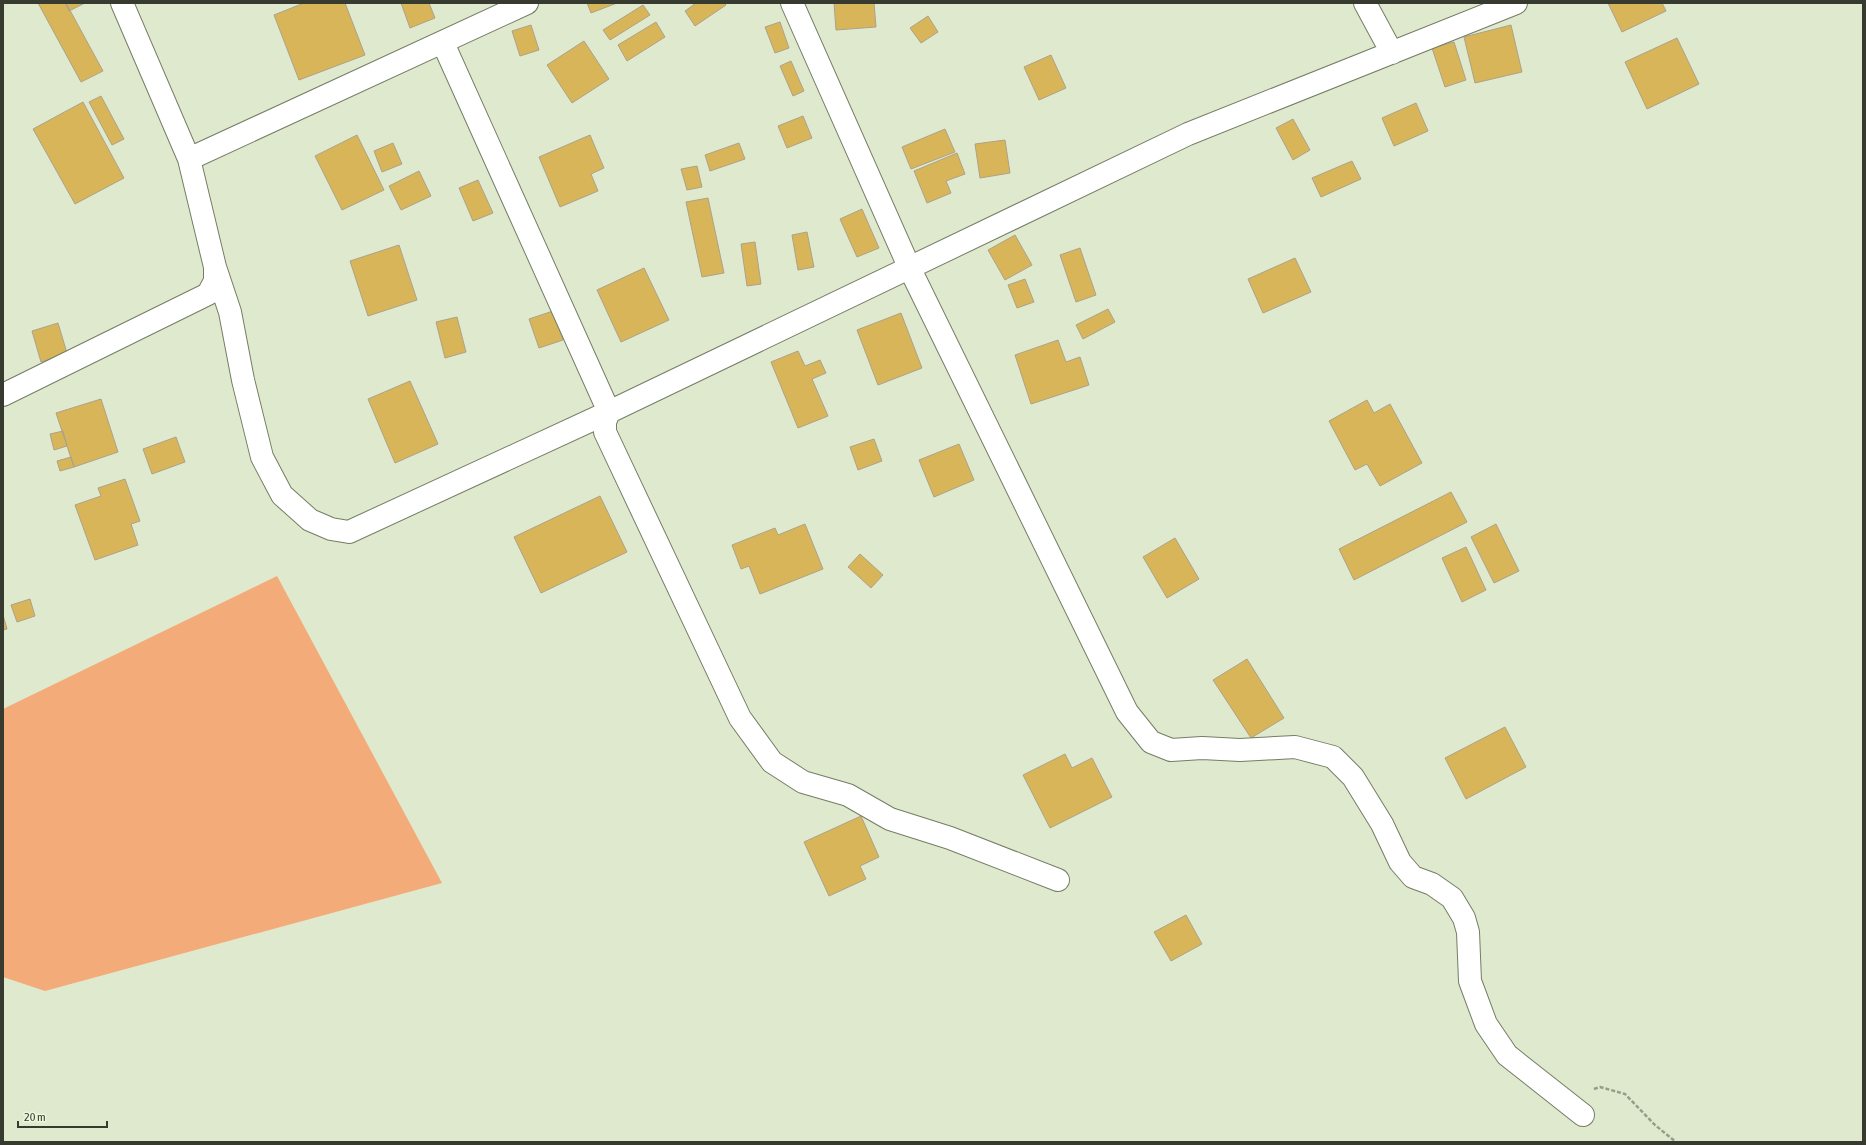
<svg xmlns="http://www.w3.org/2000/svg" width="1866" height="1145" viewBox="0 0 1866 1145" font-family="'Asap Condensed',sans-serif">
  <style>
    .green { fill: #f3ab7a }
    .building { fill: #d7b558; stroke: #aca289 }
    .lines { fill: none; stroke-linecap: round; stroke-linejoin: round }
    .minor-casing { stroke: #757d65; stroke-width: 24 }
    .path { stroke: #969e8a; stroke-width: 2.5; stroke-dasharray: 4 2; stroke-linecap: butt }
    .minor { stroke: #fff; stroke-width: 22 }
  </style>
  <rect width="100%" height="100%" fill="#dfe9ce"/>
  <!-- green -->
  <path class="green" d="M277,576L442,883L45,991L3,977V709Z"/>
  <!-- building -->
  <path class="building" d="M38,3H66L103,71L81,82Z
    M65,3H85L69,11Z
    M304,3H345L365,55L299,80L274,15Z
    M401,3H429L435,18L410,28Z
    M587,3H617L591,13Z
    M696,3H724L726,5L695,26L685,11Z
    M834,3H874L876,27L836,30Z
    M1608,3H1662L1666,11L1622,32Z
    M643,5L650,15L610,40L603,30Z
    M928,16L938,32L921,43L910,28Z
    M656,22L665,37L627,61L618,45Z
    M780,22L789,48L775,53L765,27Z
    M531,25L539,50L520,56L512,31Z
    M1511,25L1522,72L1475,83L1464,37Z
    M1677,38L1699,84L1647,109L1625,62Z
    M584,41L609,79L572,103L547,65Z
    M1454,42L1466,80L1445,87L1432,48Z
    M1051,55L1066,88L1039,100L1024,67Z
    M791,61L804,91L793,96L780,66Z
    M101,96L124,139L112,145L89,102Z
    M83,102L124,178L75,204L33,129Z
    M1416,103L1428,131L1394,146L1382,118Z
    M803,116L812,138L787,148L778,126Z
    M1293,119L1310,150L1293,160L1276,128Z
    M945,129L955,152L911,169L902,147Z
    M357,135L384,190L342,210L315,156Z
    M590,135L604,168L591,174L598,191L560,207L539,157Z
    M1005,140L1010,173L980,178L975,144Z
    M393,143L402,164L382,172L374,151Z
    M739,143L745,159L710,171L705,155Z
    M957,153L965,174L946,181L951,193L927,203L914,171Z
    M1352,161L1361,179L1321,197L1312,178Z
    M697,166L702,187L687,190L681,169Z
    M419,171L431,196L401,210L389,186Z
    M478,180L493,213L473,221L459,188Z
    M708,198L724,273L702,277L686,202Z
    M862,209L879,248L857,257L840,219Z
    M807,232L814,267L798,270L792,235Z
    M1015,235L1032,265L1005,280L988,250Z
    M755,242L761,284L747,286L741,244Z
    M399,245L417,300L368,316L350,261Z
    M1080,248L1096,295L1076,302L1060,255Z
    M1295,258L1311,292L1263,313L1248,279Z
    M644,268L669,320L621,342L597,290Z
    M1025,279L1034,302L1017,308L1008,285Z
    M1108,309L1115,322L1083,339L1076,325Z
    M553,311L563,340L539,348L529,319Z
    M901,313L922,368L878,385L857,330Z
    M457,317L466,352L445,358L436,322Z
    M58,323L67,353L41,362L32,331Z
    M1058,340L1066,362L1080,357L1089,385L1031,404L1015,355Z
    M798,351L805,366L820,360L826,373L812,379L828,416L798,428L771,362Z
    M410,381L438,444L395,463L368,399Z
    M101,399L118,452L74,467L56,413Z
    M1367,400L1374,413L1390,404L1422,463L1380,486L1367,464L1355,470L1329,421Z
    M63,431L67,446L54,450L50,434Z
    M176,437L185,462L152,474L143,449Z
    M874,439L882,461L858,470L850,447Z
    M959,444L974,480L934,497L919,460Z
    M71,457L74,467L60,471L57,461Z
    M125,479L140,521L131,524L138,545L95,560L75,505L101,496L98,488Z
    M1451,492L1467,522L1354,580L1339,549Z
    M600,496L627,552L541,593L514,537Z
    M805,524L823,569L760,594L749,566L741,569L732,545L775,528L778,535Z
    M1496,524L1519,571L1494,583L1471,537Z
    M1175,538L1199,579L1167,598L1143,557Z
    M1466,547L1486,590L1462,602L1442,558Z
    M860,554L883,575L871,588L848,567Z
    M30,599L35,616L17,622L11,605Z
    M3,615L7,629L3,630Z
    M1247,659L1284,718L1251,738L1213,680Z
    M1505,727L1526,767L1466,799L1445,758Z
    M1065,754L1072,768L1092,758L1112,797L1050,828L1023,775Z
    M861,816L879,857L860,866L866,879L829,896L804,842Z
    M1186,915L1202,944L1171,961L1154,932Z"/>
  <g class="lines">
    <!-- minor casing -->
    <g class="minor-casing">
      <path id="minor" d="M792,3L910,269L1127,712L1151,742L1171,750L1202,748L1240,750L1295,747L1333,757L1353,777L1382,824L1400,862L1413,877L1432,884L1452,898L1464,918L1468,932L1470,981L1486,1024L1507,1055L1583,1115
        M1365,3L1392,53
        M443,43L609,412L605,422V432L740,718L772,762L803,782L848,795L890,819L950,838L1058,880
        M189,159L527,3
        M215,267L230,312L243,380L262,457L282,495L310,520L331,529L349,532L609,412L1188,134L1516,3
        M3,395L208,294L215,281V267L189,159L122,3"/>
    </g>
    <!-- path -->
    <path class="path" d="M1594,1089L1600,1087L1625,1094L1655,1125L1676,1142"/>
    <!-- minor -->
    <use href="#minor" class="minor"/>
  </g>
  <!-- border -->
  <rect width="1866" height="1145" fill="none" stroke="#363a2f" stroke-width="8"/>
  <!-- scale -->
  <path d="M18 1121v6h89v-6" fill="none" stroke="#363a2f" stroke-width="2"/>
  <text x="24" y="1121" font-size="12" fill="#363a2f" stroke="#ecf6db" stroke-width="3" paint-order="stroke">20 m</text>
</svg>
